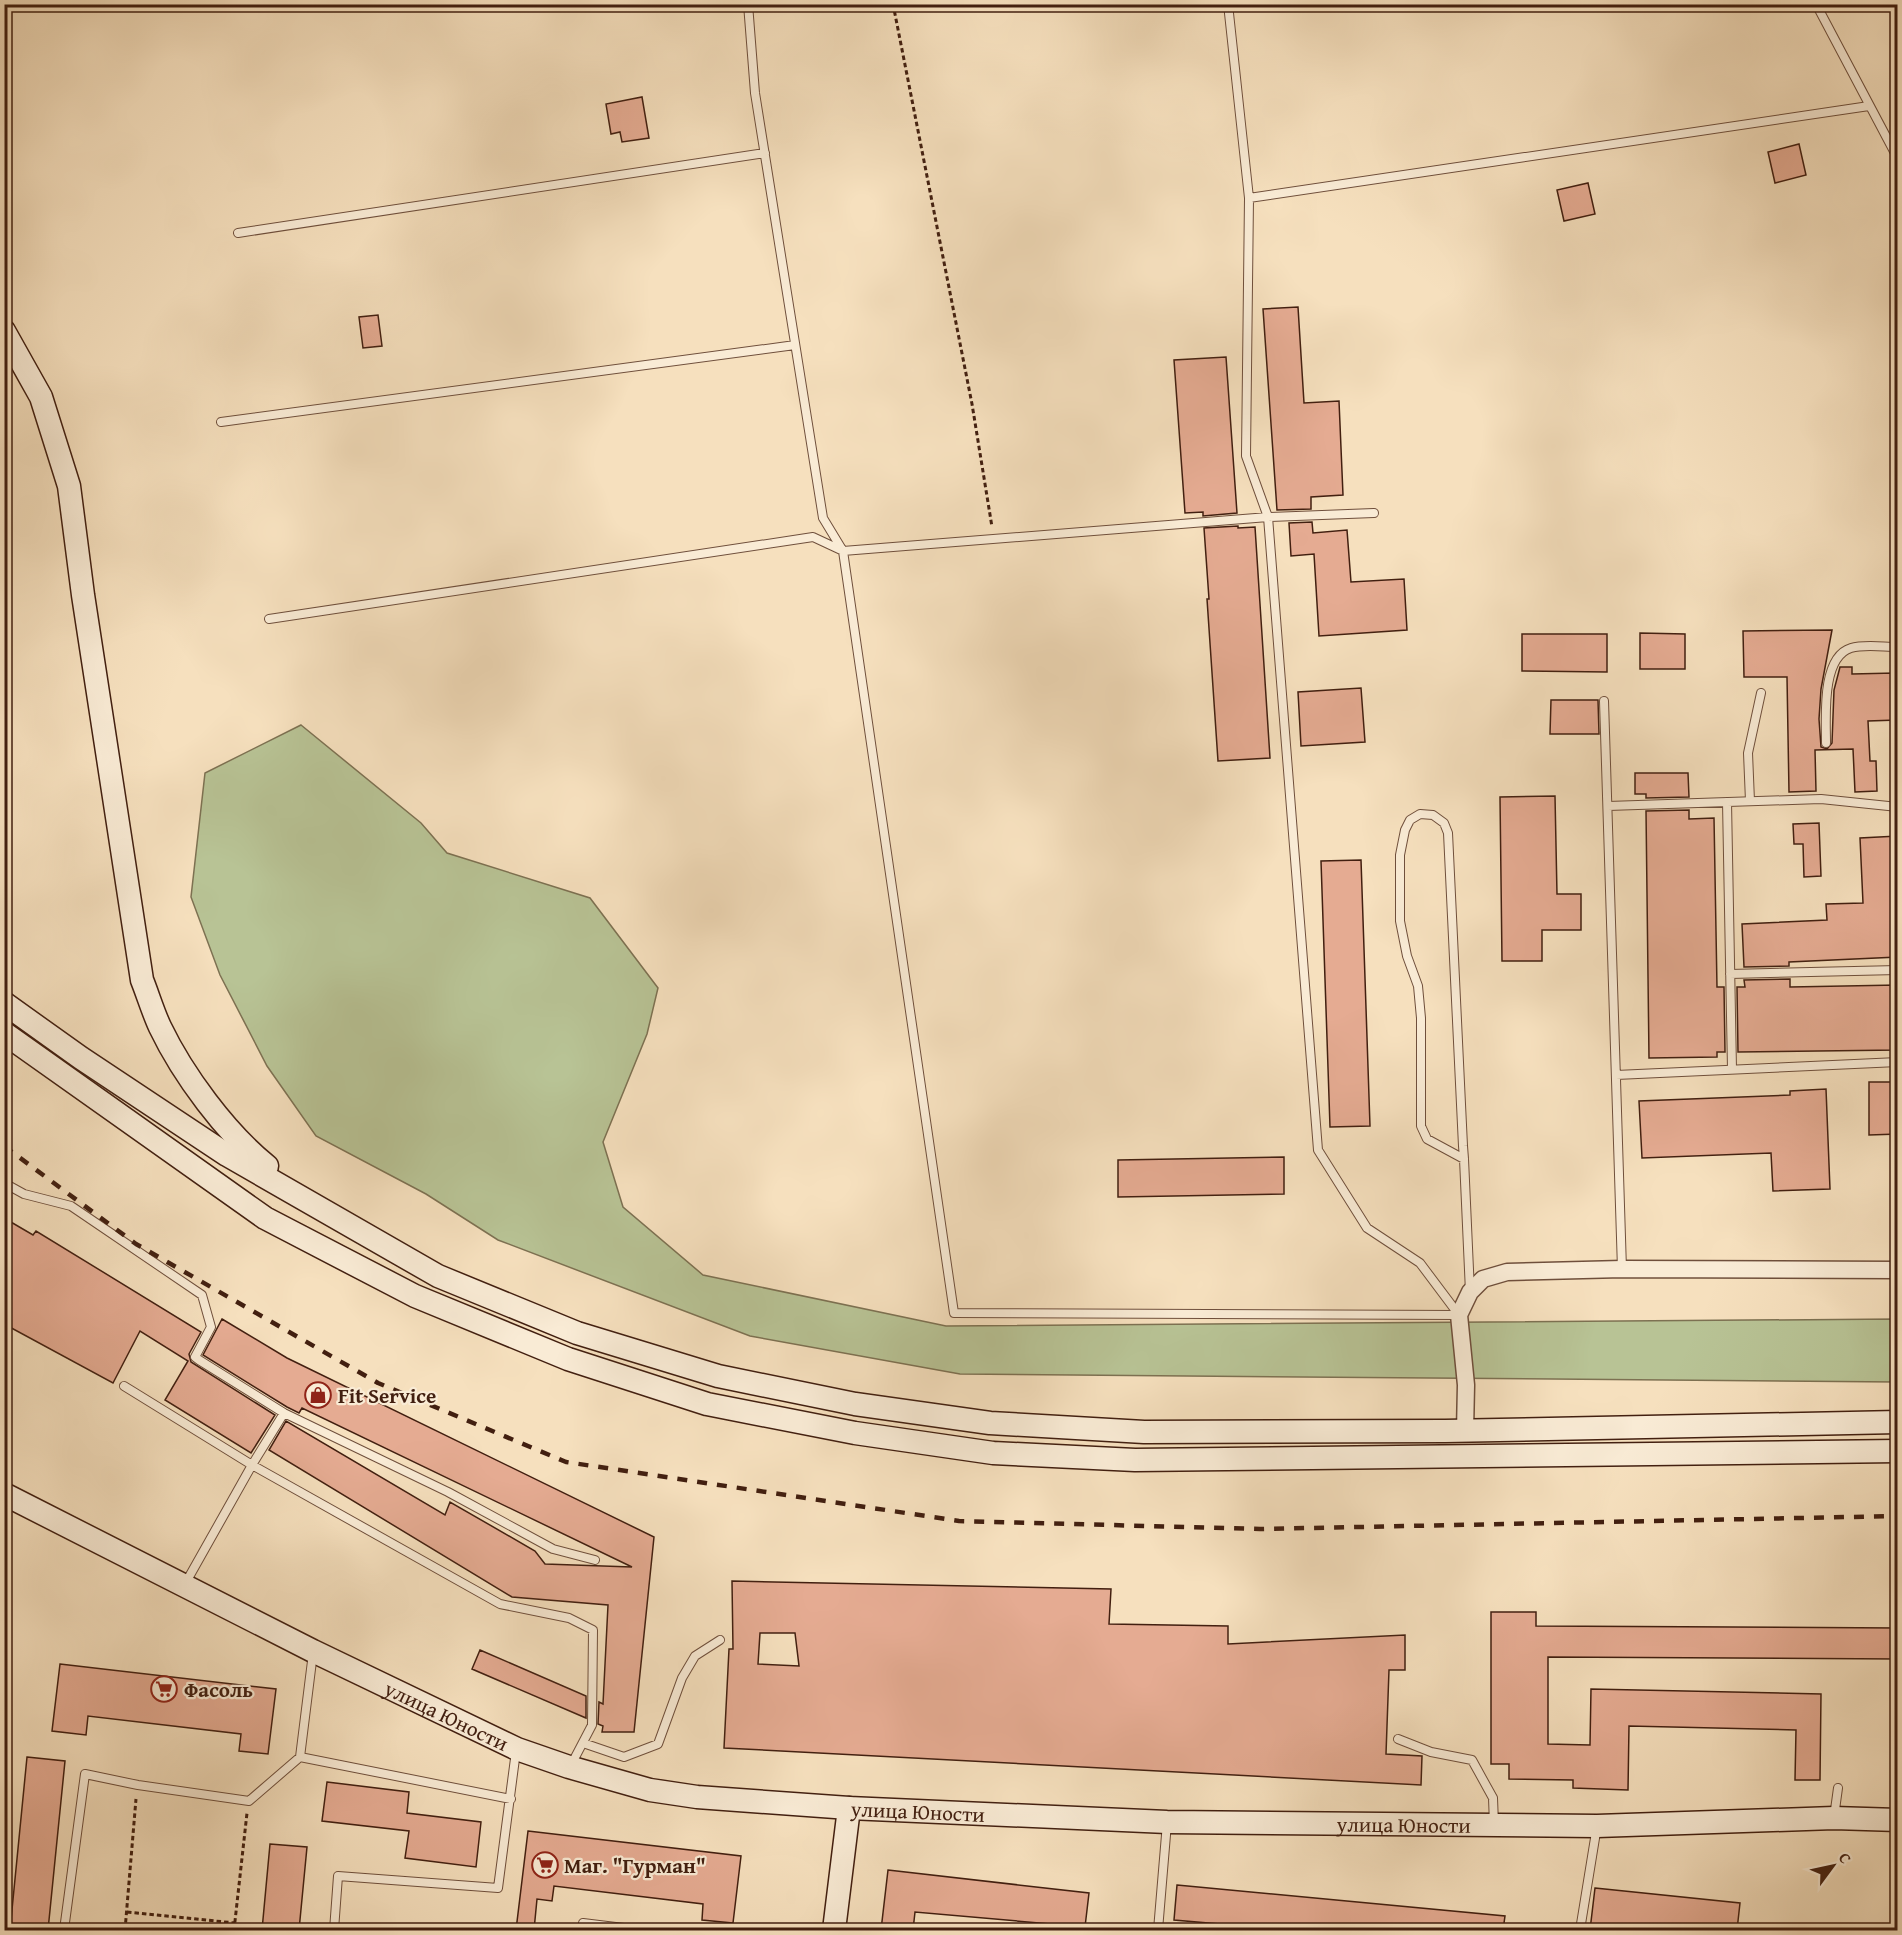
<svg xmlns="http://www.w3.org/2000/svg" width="1902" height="1935" viewBox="0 0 1902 1935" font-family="'Gentium Book Plus',serif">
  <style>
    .green { fill: #b8c395; stroke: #7d7152; stroke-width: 1.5 }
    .building { fill: #e5ab92; stroke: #421f10; stroke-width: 1.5; fill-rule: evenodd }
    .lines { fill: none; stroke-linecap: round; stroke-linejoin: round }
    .lane-casing { stroke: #6f4f3c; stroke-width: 10 }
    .street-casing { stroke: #6f4f3c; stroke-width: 19 }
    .secondary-casing { stroke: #421f10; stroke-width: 25 }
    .path { stroke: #421f10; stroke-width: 3; stroke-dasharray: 4.5 3; stroke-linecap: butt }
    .lane { stroke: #f9ebd5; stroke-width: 8 }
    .street { stroke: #f9ebd5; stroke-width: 16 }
    .secondary { stroke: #f9ebd5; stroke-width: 22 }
    .rail { stroke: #421f10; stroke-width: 4.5; stroke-dasharray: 10 10; stroke-linecap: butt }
    .labels { text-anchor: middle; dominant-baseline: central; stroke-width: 4.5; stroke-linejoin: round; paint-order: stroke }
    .poi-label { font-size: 21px; font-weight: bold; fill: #421f10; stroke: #f9ebd5; text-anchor: start }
    .street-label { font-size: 21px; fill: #421f10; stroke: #f9ebd5 }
  </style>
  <rect width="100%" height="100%" fill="#f6e0be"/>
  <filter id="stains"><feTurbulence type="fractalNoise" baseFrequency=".00333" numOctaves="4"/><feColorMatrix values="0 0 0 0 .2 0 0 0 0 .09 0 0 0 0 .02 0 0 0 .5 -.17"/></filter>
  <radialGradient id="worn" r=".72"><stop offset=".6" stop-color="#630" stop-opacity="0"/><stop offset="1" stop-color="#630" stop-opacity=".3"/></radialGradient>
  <!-- green -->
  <path class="green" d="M301,725L421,823L447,853L590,898L658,988L647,1034L603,1142L623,1207L703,1275L946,1326L1897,1319V1382L960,1374L750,1336L498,1240L426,1194L316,1136L267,1066L220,975L191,897L205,773Z"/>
  <!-- building -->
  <path class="building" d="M642,97L649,138L622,142L620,132L611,134L606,104Z
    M1799,144L1806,175L1775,183L1768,152Z
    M1588,183L1595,214L1564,221L1557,190Z
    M1298,307L1304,403L1339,401L1343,495L1311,497V509L1277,510L1263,309Z
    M378,315L382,346L363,348L359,317Z
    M1226,357L1237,513L1203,516V512L1185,513L1174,360Z
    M1312,522L1313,533L1347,530L1351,582L1404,579L1407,630L1319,636L1314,554L1291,556L1289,523Z
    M1238,526V528L1255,527L1270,758L1218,761L1207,599H1209L1204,528Z
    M1832,630L1821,689L1819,719L1821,747L1827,749L1832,743L1834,690L1840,667H1852V674L1895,673L1897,720L1868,721L1870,761H1876L1877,791L1855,792L1853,749L1815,750L1816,791L1789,792L1787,677H1744L1743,631Z
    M1640,633L1685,634V669H1640Z
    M1522,634H1607V672L1522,671Z
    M1361,688L1365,742L1301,746L1298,692Z
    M1551,700H1598L1599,734H1550Z
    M1635,773H1688L1689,797L1646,798V794H1635Z
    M1555,796L1557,894H1581V930H1542V961H1502L1500,797Z
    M1689,810V819L1714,818L1717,987H1724L1725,1052H1717V1057L1649,1058L1646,811Z
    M1819,823L1821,876L1804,877L1803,844H1794L1793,824Z
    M1898,836V957L1789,962V966L1744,967L1742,924L1827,920L1826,904L1863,903L1860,838Z
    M1361,860L1370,1126L1330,1127L1321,861Z
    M1790,979V987L1898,985V1050L1738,1052L1737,987H1745L1744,980Z
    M1869,1082H1898V1134L1869,1135Z
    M1826,1089L1830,1189L1773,1191L1771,1153L1642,1158L1639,1101L1790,1095V1091Z
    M1284,1157V1194L1118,1197V1160Z
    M4,1218L33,1235L36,1231L201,1332L189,1354L191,1362L275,1415L251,1453L165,1400L188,1361L140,1331L113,1383L4,1324Z
    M222,1319L287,1358L654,1537L634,1732H602L603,1726L598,1724L599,1702L603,1704L608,1605L512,1597L269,1450L286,1421L445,1515L450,1502L535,1551L545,1564L632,1567L302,1408L299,1413L287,1407L203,1355Z
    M732,1581L1111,1589L1109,1624L1228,1626V1644L1405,1635V1670H1389L1386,1754L1422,1756L1421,1785L724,1748L729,1649H733ZM760,1633H795L799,1666L758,1664Z
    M1491,1612H1536V1626L1898,1628V1659L1548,1657V1744L1590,1745L1591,1689L1821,1694L1820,1780H1795L1796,1730L1629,1726L1628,1790L1573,1788V1780L1509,1779V1764H1491Z
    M480,1650L586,1696V1718L472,1669Z
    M60,1664L276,1689L268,1754L239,1751L241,1734L88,1716L86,1735L52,1731Z
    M27,1757L65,1761L48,1930H10Z
    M327,1782L409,1792L407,1813L481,1822L476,1867L405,1858L409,1831L322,1821Z
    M528,1831L741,1856L733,1923L702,1920L703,1904L554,1886L552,1901L537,1899L534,1930H516Z
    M270,1844L307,1847L299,1930H262Z
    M888,1870L1089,1893L1085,1927L915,1912L913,1930H881Z
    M1177,1885L1505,1916L1503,1930H1289L1174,1920Z
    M1595,1888L1740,1903L1737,1930H1590Z"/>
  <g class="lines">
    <!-- lane casing -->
    <g class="lane-casing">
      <path id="lane" d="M748,4L755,93L823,518L843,551
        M1228,4L1249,198L1246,456L1268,517L1318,1150L1367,1228L1420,1263L1459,1315
        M1816,4L1898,159
        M197,6L208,4
        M1249,198L1869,106
        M238,233L765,153
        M221,422L795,345
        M1374,513L1268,517L843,551L954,1313L1459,1315
        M269,619L813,537L843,551
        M1604,701L1622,1269
        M1826,743C1826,718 1821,657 1851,648C1864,644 1883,647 1898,647
        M1750,801L1748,753L1761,693
        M1727,802L1732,1069
        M1608,806L1821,799L1898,807
        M1730,974L1898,970
        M1616,1075L1898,1062
        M1464,1159L1427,1139L1421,1126V1018L1418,986L1407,956L1400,921V855L1405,830L1410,820L1420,814L1433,815L1444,823L1448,833L1463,1146L1464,1159L1470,1292
        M4,1183L24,1194L71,1206L202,1295L211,1327L195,1357L199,1360L284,1413L448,1492L553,1549L595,1560
        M124,1386L252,1465L500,1604L569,1618L593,1630L592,1725L570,1767
        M185,1584L252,1465L284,1413
        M1398,1739L1431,1752L1472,1760L1493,1798L1494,1824
        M583,1743L624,1757L658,1744L682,1678L695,1656L720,1640
        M300,1757L511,1799
        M1834,1817L1838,1788
        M583,1923L640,1930
        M1158,1929L1172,1930
        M64,1930L85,1774L138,1785L249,1801L300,1757L313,1653
        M334,1930L338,1876L498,1888L516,1751
        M1158,1930L1167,1823
        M1580,1930L1597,1826"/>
    </g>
    <!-- street casing -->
    <g class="street-casing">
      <path id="street" d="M1465,1431L1466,1385L1459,1315L1470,1292L1483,1279L1507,1272L1622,1269L1898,1270"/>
    </g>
    <!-- secondary casing -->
    <g class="secondary-casing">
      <g id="secondary">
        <path d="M4,331L41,397L69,486L83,595L142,980C148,995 153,1012 160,1027C183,1075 226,1133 267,1166"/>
        <path d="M4,1003L81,1058L227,1155L438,1276L577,1333L718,1376L855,1404L990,1423L1144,1432L1445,1431L1898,1422"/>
        <path d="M4,1033L265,1218L415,1296L568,1359L707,1404L855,1433L993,1453L1135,1460L1898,1451"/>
        <path id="s1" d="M4,1494L313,1651L517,1749L569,1767L650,1790L697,1797L849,1808L1167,1822L1597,1826L1834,1818L1898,1820"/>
        <path d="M834,1930L849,1808"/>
      </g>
    </g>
    <!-- path -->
    <path class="path" d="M893,4L972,404L992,527
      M127,1912L235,1923
      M125,1930L136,1799
      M234,1930L247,1813"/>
    <!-- lane -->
    <use href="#lane" class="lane"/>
    <!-- street -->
    <use href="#street" class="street"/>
    <!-- secondary -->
    <use href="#secondary" class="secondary"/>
    <!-- rail -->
    <path class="rail" d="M4,1146L136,1244L378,1383L566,1462L959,1521L1260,1529L1898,1516"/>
  </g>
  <!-- icons -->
  <defs>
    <g id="shop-ring" transform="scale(1.35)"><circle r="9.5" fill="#f9ebd5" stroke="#8f2418" stroke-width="1.5"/><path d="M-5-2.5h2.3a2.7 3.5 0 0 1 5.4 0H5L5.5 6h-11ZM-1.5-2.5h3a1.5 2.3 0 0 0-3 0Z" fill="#8f2418"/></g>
    <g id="supermarket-ring" transform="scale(1.35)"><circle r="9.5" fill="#f9ebd5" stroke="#8f2418" stroke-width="1.5"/><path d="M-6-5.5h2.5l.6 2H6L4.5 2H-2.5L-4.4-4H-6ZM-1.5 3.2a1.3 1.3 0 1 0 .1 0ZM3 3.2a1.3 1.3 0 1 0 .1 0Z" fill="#8f2418"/></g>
  </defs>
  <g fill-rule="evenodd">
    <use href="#shop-ring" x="318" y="1395"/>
    <use href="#supermarket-ring" x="164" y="1689"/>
    <use href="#supermarket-ring" x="545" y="1865"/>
  </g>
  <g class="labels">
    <!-- poi labels -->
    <g class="poi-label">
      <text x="338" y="1395">Fit Service</text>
      <text x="184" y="1689">Фасоль</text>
      <text x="564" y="1865">Маг. "Гурман"</text>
    </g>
    <!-- street labels -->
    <g class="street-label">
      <text stroke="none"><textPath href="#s1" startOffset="495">улица Юности</textPath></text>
      <text stroke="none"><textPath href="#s1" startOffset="981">улица Юности</textPath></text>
      <text stroke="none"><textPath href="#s1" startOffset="1467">улица Юности</textPath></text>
    </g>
  </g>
  <!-- margin -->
  <rect width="1902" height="1935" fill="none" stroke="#f6e0be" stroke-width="24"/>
  <rect x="6" y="6" width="1890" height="1923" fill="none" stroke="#421f10" stroke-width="3"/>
  <rect x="12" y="12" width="1878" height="1911" fill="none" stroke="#421f10" stroke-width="1.5"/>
  <!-- north arrow -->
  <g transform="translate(1833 1866) rotate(57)" stroke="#f9ebd5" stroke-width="4.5" paint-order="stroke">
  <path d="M0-4.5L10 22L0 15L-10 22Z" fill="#421f10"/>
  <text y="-9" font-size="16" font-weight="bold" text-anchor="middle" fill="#421f10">С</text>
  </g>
  <rect width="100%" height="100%" filter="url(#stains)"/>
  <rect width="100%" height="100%" fill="url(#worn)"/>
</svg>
